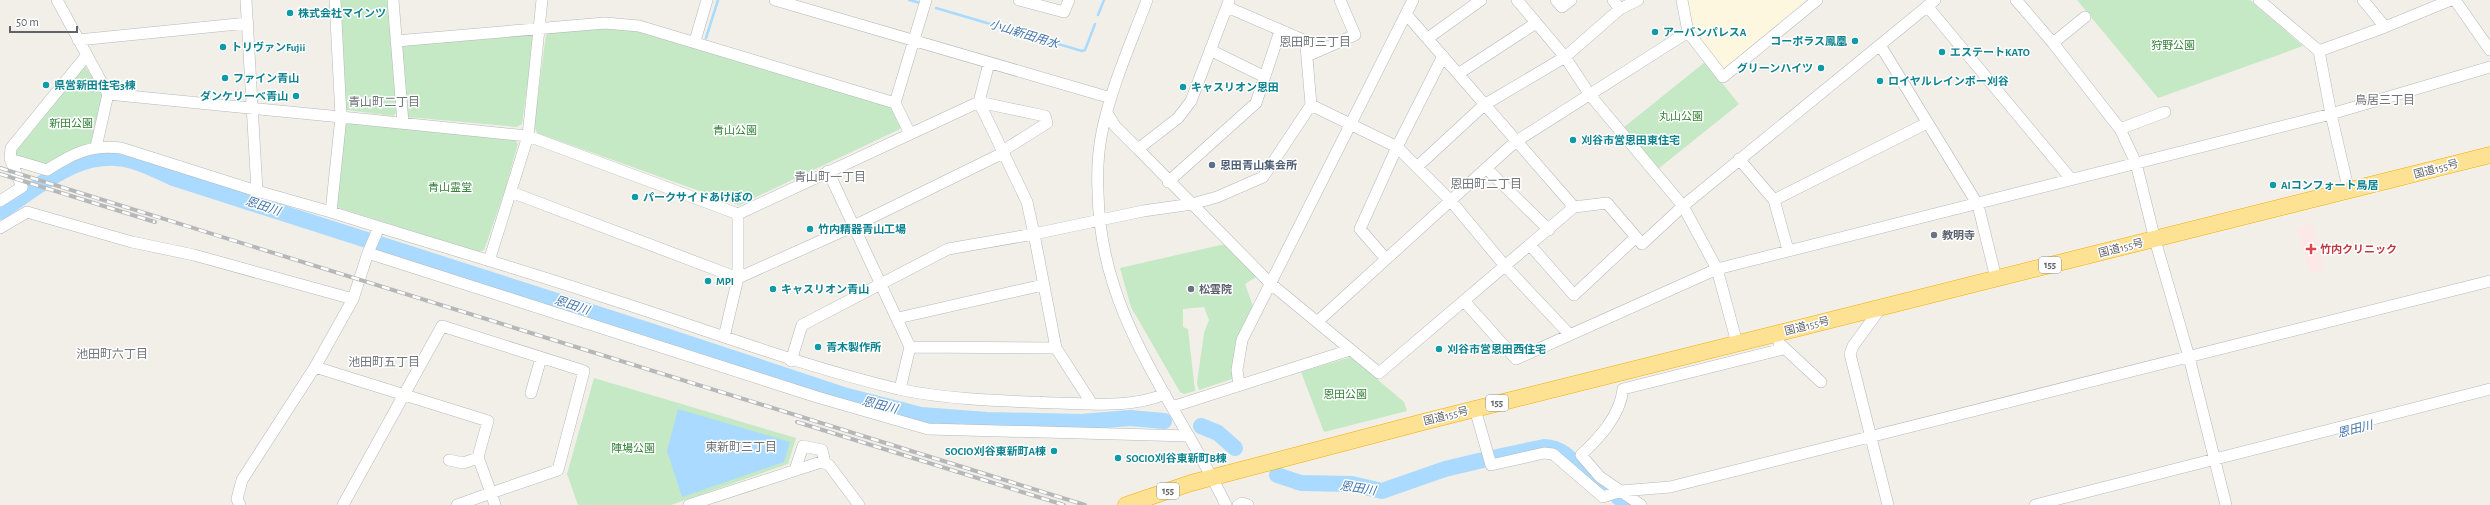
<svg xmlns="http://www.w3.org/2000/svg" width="2490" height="505" viewBox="0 0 2490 505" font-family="'Alegreya Sans','Noto Sans JP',sans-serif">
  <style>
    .commercial { fill: #fef7e0 }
    .medical { fill: #fce8e6 }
    .green { fill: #c5e8c5 }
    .water { fill: #aadaff }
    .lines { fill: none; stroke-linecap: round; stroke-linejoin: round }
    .stream { stroke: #aadaff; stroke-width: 2.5 }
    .river { stroke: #aadaff; stroke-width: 16 }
    .minor-casing { stroke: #b5b8bc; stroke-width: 12 }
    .highway-casing { stroke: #f9ab00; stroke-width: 17 }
    .minor { stroke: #fff; stroke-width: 11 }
    .highway { stroke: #fde293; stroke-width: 16 }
    .rail-casing { stroke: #b6b7b8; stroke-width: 4 }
    .rail { stroke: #fff; stroke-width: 2.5; stroke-dasharray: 8; stroke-linecap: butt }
    .culture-dot { fill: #0f9aa8; stroke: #fff; stroke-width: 1.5 }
    .service-dot { fill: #5c6f8a; stroke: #fff; stroke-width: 1.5 }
    .worship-dot { fill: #6b7280; stroke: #fff; stroke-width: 1.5 }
    .health-dot { fill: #e0444e; stroke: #fff; stroke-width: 1.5 }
    .labels { text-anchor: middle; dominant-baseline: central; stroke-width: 3; stroke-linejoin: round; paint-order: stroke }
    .shield { fill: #fff; stroke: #8f9295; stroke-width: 1 }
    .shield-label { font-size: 10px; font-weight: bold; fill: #5f6368 }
    .culture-label { font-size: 11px; font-weight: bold; fill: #0d838f; stroke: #fff; text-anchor: start }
    .park-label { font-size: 11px; fill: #348238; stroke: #fff }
    .service-label { font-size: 11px; font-weight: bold; fill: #4e5e75; stroke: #fff; text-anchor: start }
    .street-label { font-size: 11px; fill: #5f6368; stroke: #fff }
    .worship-label { font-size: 11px; font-weight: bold; fill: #5b616d; stroke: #fff; text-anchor: start }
    .health-label { font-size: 11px; font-weight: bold; fill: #be3a42; stroke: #fff; text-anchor: start }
    .water-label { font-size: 12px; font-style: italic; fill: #4174aa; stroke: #fff }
    .neighbourhood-label { font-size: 12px; fill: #70757a; stroke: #fff }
  </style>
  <rect width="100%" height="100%" fill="#f1efe8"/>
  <!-- commercial -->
  <path class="commercial" d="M1687,0H1806L1724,69L1692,30Z"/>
  <!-- medical -->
  <path class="medical" d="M2312,223L2324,269L2310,274L2297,228Z"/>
  <!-- green -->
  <path class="green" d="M337,0H389L397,112L393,116L347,110L344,107Z
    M2077,0H2250L2303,46L2158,98Z
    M604,28L647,32L894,105L902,124L900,129L739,205L537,133L534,126L546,35L552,32Z
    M532,33L534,36L522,124L517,127L408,117L400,48L403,44Z
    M1705,62L1739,104L1658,169L1623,128Z
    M85,66L103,94L92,144L69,150L47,165L15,156L17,150Z
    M347,123L515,140L518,144L504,193L484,250L479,252L339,208L335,204L344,126Z
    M1225,244L1258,276L1245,284L1254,309L1235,378L1199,390L1197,383L1204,333L1209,320L1204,307L1183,309V327L1188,329L1195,391L1184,394L1180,392L1131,307L1120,268Z
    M1351,357L1404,402L1407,411L1324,432L1301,372Z
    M594,378L796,438L788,464L671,505H578L567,474Z"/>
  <!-- water -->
  <path class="water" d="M678,409L790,442L784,462L682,497L667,451Z"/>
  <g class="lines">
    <!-- stream -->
    <path class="stream" d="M909,0L921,3
      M936,8L1082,51L1085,50L1095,24
      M1098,15L1104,0
      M706,38L718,0"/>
    <!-- river -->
    <path class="river" d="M0,212C40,186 82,146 133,161C147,165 160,172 173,178L657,333L847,396L921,415L987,420L1081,422L1130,418L1164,421
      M1201,426L1218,433L1235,448
      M1497,457L1544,447C1568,448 1575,467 1591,481C1596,485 1602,488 1607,491
      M1277,475L1301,483L1352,484L1382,491L1445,469L1483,460
      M1618,497L1629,505"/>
    <!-- minor casing -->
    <g class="minor-casing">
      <path id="minor" d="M57,0L108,94L341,117L331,212C422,241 514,267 604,297C702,328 798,365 898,389C949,400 1005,401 1058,403C1093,404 1132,408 1165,394
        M335,0L341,117L528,136L738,214L979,102L1045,116L1047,123L1004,150
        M393,0L403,123
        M775,0L1111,98
        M1019,0L1064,12L1069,0
        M1147,0C1131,43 1111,87 1102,132C1098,152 1097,172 1098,192C1100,317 1174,398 1226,505
        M1517,0L1565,57L1590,95L1683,206L1717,269L1737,343
        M1556,0L1562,7L1571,0
        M1613,0L1620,9
        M1682,0L1688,32L1723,77L1817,0
        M2016,0L2053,43L2120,129L2136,163L2155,240L2189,357L2226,505
        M2259,0L2319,51
        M2455,0L2490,50
        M1927,6L2071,179
        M1406,14L1574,207
        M2385,27L2451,0
        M1428,38L1481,0
        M78,40L248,23
        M396,41L605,23L639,26L895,103L926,0
        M695,41L707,0
        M2053,43L2085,17
        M1880,45L1978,205L1996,278
        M1210,50L1263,76
        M1307,56L1355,35L1340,0
        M989,63L979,102L1027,202L1034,234L1143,211L1192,204L1217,197L1263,177L1311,105L1306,46L1301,39L1227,7
        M1458,74L1536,23
        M895,103L910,134
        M1311,105L1397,147L1451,201L1505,266L1570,335
        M1107,113L1115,126L1138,149L1178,118L1191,101L1229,1
        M2120,129L2165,112
        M96,147L108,94
        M1138,149L1271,284L1379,373L1574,207L1607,203L1642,244L1683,206L1935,0
        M10,159L47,170C72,154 91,144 121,148L257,191L246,0
        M1739,159L1774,200L1788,250
        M1418,166L1484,105L1565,57L1620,9L1638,0
        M1486,168L1549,230
        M828,171L910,347L900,389
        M1168,182L1256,103L1280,31
        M257,191L331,212
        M511,192L738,278V214
        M2349,192L2331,114L2490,67
        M1774,200L1927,123
        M0,201L22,187L10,159L11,148L87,55
        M0,228L27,212L132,242L194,255L353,299
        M1530,245L1574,295L1636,237
        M368,253L817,397L928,429L1189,436
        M1386,259L1360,229L1397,147L1443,56
        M489,261L528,136L542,0
        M1465,302L1516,359L1717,269L2331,114L2319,51L2385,27L2363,0
        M1880,309L1853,346L1850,354L1888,505
        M898,318L1043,285
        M1317,322L1515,142L1688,32
        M724,337L738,278L854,226L1005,152
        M1779,343L1821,382
        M910,347L1056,348
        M791,361L802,325L948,249L1034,234L1056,348L1092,404
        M315,367L488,421L478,457L491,493L457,505
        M1239,385L1237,370L1242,340L1413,0
        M531,393L541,358
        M1172,407L1350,350
        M1475,409L1491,465L1544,453L1553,454L1603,497L1621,491L1670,487L2490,281
        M449,460L463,463L478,458
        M795,470L803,446L822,450L825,463
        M240,505L237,499L242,480L315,367L353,299L368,253L379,227
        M343,505L442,326L584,371L558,470L491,493L495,505
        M689,505L821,462L829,465L859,505
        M1238,505L1242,503L1248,505
        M1641,505L1600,477L1581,455C1600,437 1620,416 1623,389L1783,349
        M2035,505L2490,389"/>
    </g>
    <!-- highway casing -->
    <g class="highway-casing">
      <path id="highway" d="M1126,505L1191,483L1427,421L2490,155"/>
    </g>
    <!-- minor -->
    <use href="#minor" class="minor"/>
    <!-- highway -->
    <use href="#highway" class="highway"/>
    <!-- rail casing -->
    <g class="rail-casing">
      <path id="rail" d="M0,168L1085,505
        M0,174L155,222
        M797,422L1064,505"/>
    </g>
    <!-- rail -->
    <use href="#rail" class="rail"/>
  </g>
  <!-- markers -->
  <g class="culture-dot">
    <circle cx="290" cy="13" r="4"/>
    <circle cx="1655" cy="32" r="4"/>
    <circle cx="1855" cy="41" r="4"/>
    <circle cx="223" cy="47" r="4"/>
    <circle cx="1942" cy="52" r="4"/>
    <circle cx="1821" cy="68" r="4"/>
    <circle cx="225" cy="78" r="4"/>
    <circle cx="1880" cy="81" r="4"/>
    <circle cx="46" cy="85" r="4"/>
    <circle cx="1183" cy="87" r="4"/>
    <circle cx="296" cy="96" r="4"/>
    <circle cx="1573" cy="140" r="4"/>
    <circle cx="2273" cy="185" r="4"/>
    <circle cx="635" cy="197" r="4"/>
    <circle cx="810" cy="229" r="4"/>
    <circle cx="708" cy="281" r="4"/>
    <circle cx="773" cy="289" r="4"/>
    <circle cx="818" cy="347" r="4"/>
    <circle cx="1439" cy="349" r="4"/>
    <circle cx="1054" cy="451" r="4"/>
    <circle cx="1118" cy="458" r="4"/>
  </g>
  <circle class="service-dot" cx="1212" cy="165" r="4"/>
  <g class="worship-dot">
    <circle cx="1934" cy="235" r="4"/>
    <circle cx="1191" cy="289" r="4"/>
  </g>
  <path class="health-dot" d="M2309 243h4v4h4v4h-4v4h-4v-4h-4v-4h4z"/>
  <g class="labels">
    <!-- shield labels -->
    <g class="shield">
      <rect x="2039" y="257" width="22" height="16" rx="3"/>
      <rect x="1486" y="395" width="22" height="16" rx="3"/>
      <rect x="1157" y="483" width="22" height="16" rx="3"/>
    </g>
    <g class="shield-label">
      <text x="2050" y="265">155</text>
      <text x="1497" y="403">155</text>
      <text x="1168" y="491">155</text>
    </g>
    <!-- culture labels -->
    <g class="culture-label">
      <text x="298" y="13">株式会社マインツ</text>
      <text x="1663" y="32">アーバンパレスA</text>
      <text x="1847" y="41" text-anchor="end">コーポラス鳳凰</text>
      <text x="231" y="47">トリヴァンFujii</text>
      <text x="1950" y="52">エステートKATO</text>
      <text x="1813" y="68" text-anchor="end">グリーンハイツ</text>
      <text x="233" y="78">ファイン青山</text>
      <text x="1888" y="81">ロイヤルレインボー刈谷</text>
      <text x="54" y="85">県営新田住宅3棟</text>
      <text x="1191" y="87">キャスリオン恩田</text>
      <text x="288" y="96" text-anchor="end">ダンケリーベ青山</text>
      <text x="1581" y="140">刈谷市営恩田東住宅</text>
      <text x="2281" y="185">AIコンフォート鳥居</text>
      <text x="643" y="197">パークサイドあけぼの</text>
      <text x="818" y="229">竹内精器青山工場</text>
      <text x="716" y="281">MPI</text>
      <text x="781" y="289">キャスリオン青山</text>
      <text x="826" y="347">青木製作所</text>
      <text x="1447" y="349">刈谷市営恩田西住宅</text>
      <text x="1046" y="451" text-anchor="end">SOCIO刈谷東新町A棟</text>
      <text x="1126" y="458">SOCIO刈谷東新町B棟</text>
    </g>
    <!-- park labels -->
    <g class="park-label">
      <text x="2173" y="45">狩野公園</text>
      <text x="1681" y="116">丸山公園</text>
      <text x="71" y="123">新田公園</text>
      <text x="735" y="130">青山公園</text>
      <text x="450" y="187">青山霊堂</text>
      <text x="1345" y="394">恩田公園</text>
      <text x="633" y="448">陣場公園</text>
    </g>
    <!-- service labels -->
    <g class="service-label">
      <text x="1220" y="165">恩田青山集会所</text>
    </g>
    <!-- street labels -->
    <g class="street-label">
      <text transform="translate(2436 169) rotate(-15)">国道155号</text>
      <text transform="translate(2121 248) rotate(-14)">国道155号</text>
      <text transform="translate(1807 326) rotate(-14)">国道155号</text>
      <text transform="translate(1446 416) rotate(-14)">国道155号</text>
    </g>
    <!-- worship labels -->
    <g class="worship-label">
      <text x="1942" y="235">教明寺</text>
      <text x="1199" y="289">松雲院</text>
    </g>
    <!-- health labels -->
    <g class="health-label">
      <text x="2320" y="249">竹内クリニック</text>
    </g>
    <!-- water labels -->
    <g class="water-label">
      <text transform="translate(1024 34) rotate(17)">小山新田用水</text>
      <text transform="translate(263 206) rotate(18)">恩田川</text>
      <text transform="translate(572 305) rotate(18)">恩田川</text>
      <text transform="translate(880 405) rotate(14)">恩田川</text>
      <text transform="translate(2355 429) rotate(-14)">恩田川</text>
      <text transform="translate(1358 488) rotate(9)">恩田川</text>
    </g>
    <!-- neighbourhood labels -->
    <g class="neighbourhood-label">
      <text x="1315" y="42">恩田町三丁目</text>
      <text x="2385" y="100">鳥居三丁目</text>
      <text x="384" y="102">青山町二丁目</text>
      <text x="830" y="177">青山町一丁目</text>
      <text x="1486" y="184">恩田町二丁目</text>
      <text x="112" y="354">池田町六丁目</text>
      <text x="384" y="362">池田町五丁目</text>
      <text x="741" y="447">東新町三丁目</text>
    </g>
  </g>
  <!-- scale -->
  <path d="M10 26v6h67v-6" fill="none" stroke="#5f6368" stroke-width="2"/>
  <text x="16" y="26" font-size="12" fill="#5f6368" stroke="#ffffff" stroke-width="3" paint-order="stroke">50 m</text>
</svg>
